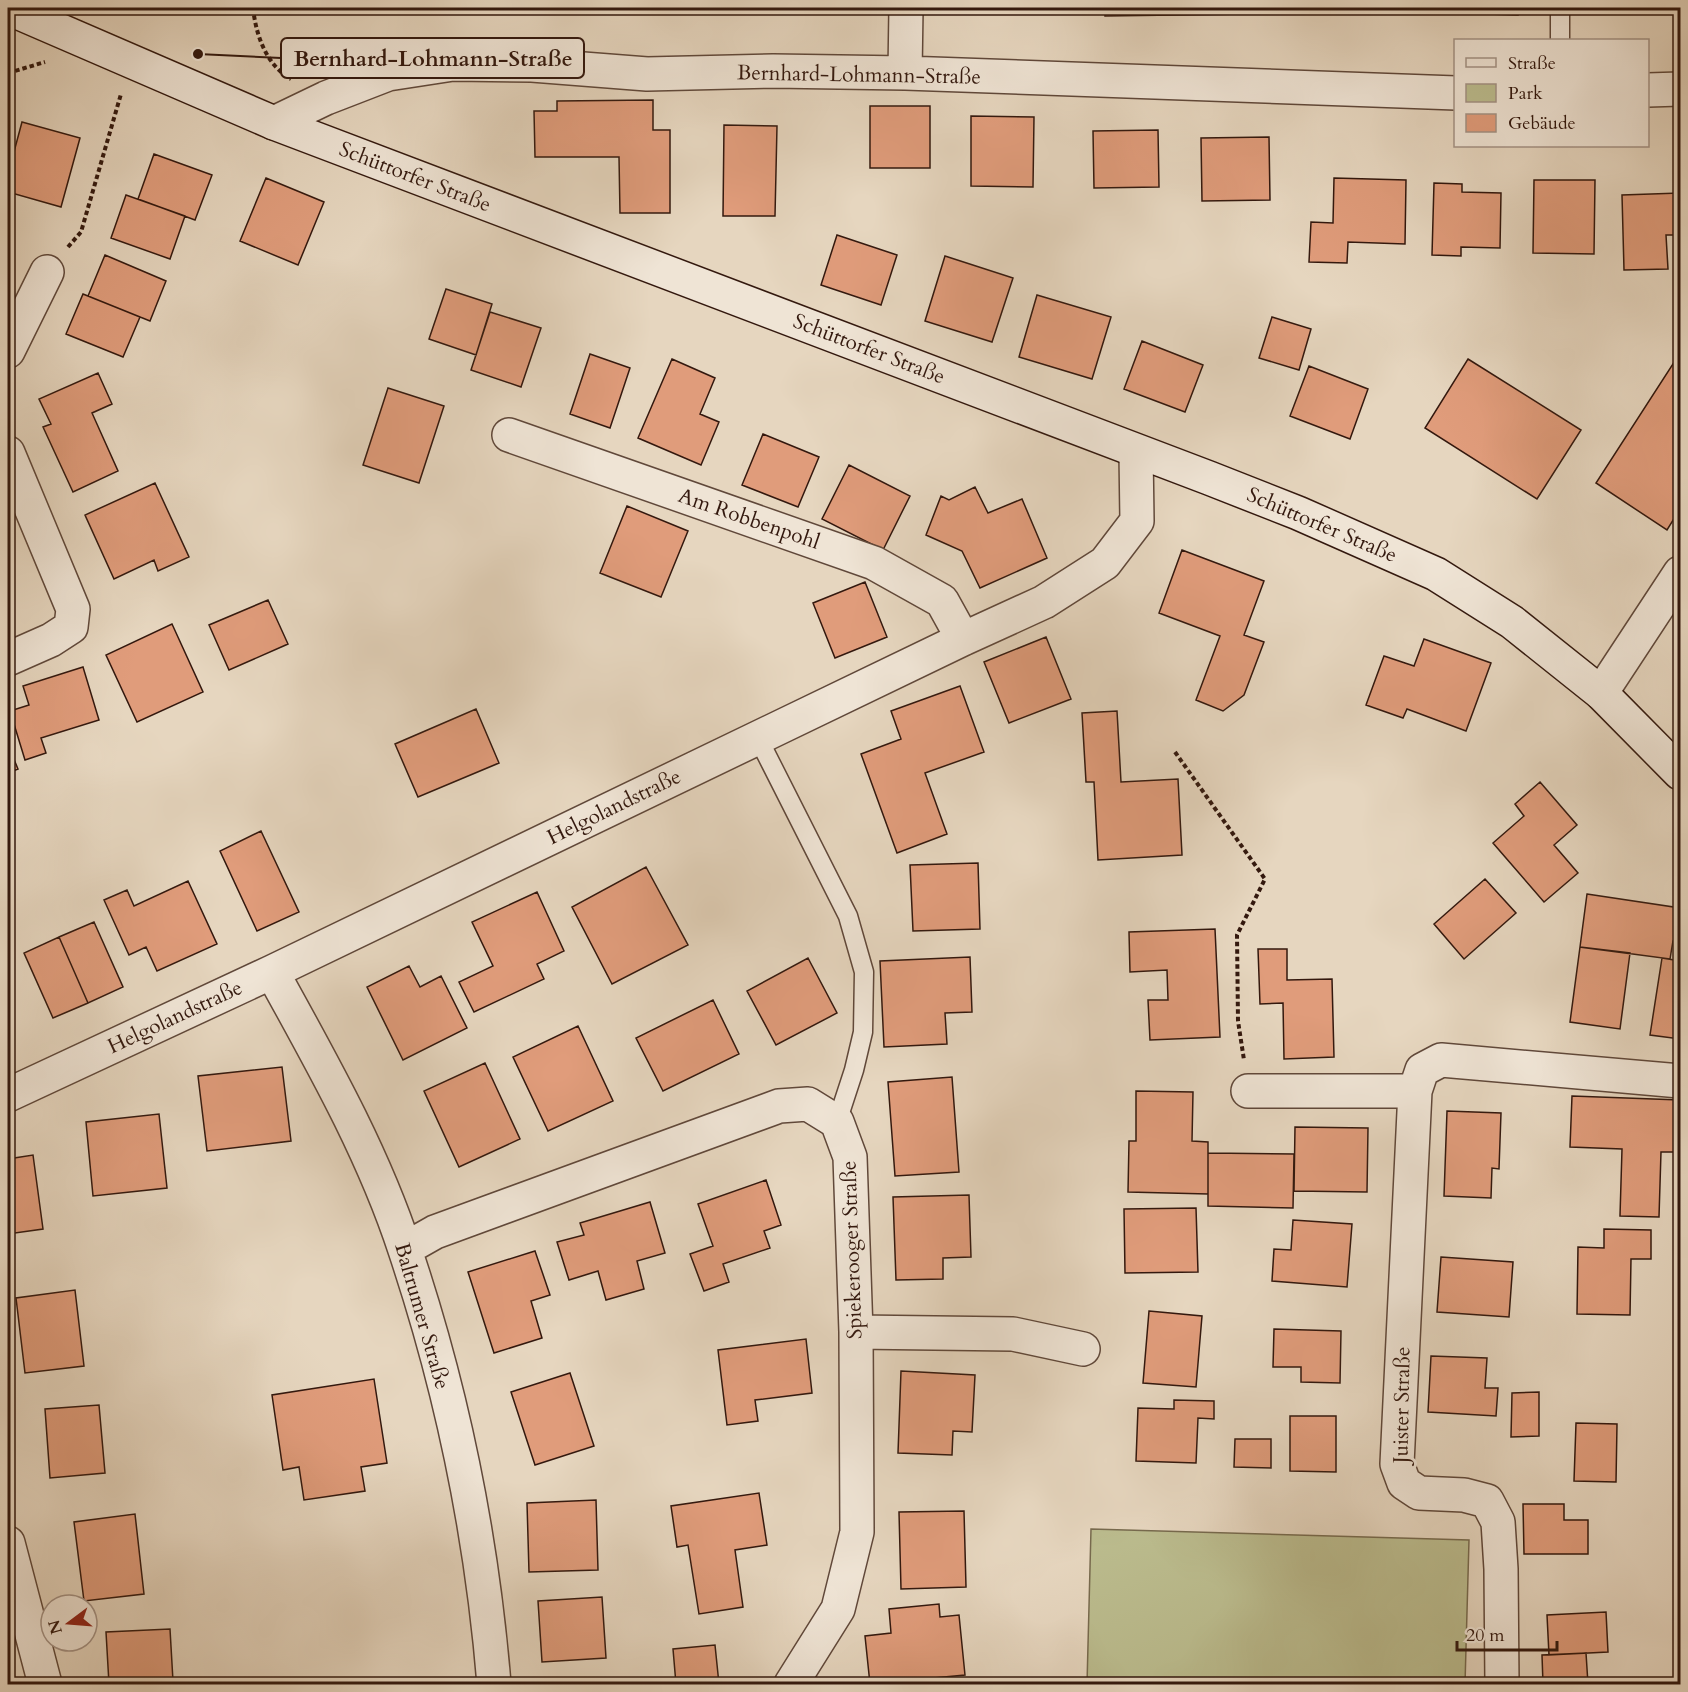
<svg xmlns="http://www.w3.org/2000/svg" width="1688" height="1692" viewBox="0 0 1688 1692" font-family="Cardo,serif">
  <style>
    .green { fill: #bbbc8e; stroke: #776a4e; stroke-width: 1.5 }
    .building { fill: #e09c7b; stroke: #33180e; stroke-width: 1.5 }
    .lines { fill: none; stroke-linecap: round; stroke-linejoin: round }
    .service-casing { stroke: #60483a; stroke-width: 21 }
    .minor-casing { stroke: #60483a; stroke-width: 36 }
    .secondary-casing { stroke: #33180e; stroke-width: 36 }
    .path { stroke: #33180e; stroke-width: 4; stroke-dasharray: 4.5 3; stroke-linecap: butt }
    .service { stroke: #efe4d5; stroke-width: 18 }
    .minor { stroke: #efe4d5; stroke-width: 33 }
    .secondary { stroke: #efe4d5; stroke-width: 33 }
    .labels { text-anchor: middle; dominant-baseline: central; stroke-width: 6; stroke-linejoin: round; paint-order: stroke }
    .street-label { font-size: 21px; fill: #33180e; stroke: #efe4d5 }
    .leader { fill: none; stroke: #33180e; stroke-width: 2 }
    .callout-dot { fill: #33180e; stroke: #efe4d5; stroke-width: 2 }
    .callout { fill: #efe4d5; stroke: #33180e; stroke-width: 2 }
    .callout-label { font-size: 22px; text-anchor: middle; font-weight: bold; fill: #33180e }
  </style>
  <rect width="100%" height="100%" fill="#e6d6bf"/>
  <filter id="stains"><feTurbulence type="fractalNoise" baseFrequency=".00333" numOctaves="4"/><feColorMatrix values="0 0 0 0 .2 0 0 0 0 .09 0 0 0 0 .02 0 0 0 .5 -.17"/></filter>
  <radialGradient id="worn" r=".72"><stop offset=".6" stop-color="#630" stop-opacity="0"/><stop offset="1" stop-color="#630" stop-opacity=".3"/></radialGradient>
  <!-- green -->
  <path class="green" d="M1091,1529L1469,1540L1465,1684H1087Z"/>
  <!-- building -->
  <path class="building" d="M1105,8H1248V14L1105,16Z
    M1287,8H1365V12L1287,13Z
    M1455,8H1518V15L1455,13Z
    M653,100V130H670V213H620L619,157H535L534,111H557V101Z
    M870,106H930V168H870Z
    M971,116L1034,117L1033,187L971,186Z
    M22,122L80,138L61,207L8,192V174Z
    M724,125L777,126L775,216H723Z
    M1158,130L1159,187L1094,188L1093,131Z
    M1269,137L1270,200L1202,201L1201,138Z
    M154,154L212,175L195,220L138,199Z
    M266,178L324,202L298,265L240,241Z
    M1334,178L1406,180L1405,244L1348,242L1347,263L1309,262L1311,222L1333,223Z
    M1534,180H1595L1594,254L1533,253Z
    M1434,183L1462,184V192L1501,193L1500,248L1461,247V256L1432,255Z
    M1680,193V235H1666L1668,269L1624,270L1622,195Z
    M126,195L185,216L170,259L111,238Z
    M837,235L897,255L881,305L821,285Z
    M105,255L166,281L150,321L88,296Z
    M945,256L1013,278L992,342L925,321Z
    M446,289L492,304L476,355L429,339Z
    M83,294L140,317L123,357L66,334Z
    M1037,295L1111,317L1092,379L1019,357Z
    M490,312L541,328L521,387L471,370Z
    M1272,317L1311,329L1299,370L1259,358Z
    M1142,341L1203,365L1185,412L1124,389Z
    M1680,353V509L1667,530L1596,483Z
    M590,354L630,368L610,428L570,414Z
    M672,359L715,378L700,414L719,422L701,465L638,438Z
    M1468,359L1581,430L1537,499L1425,428Z
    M1309,366L1368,389L1350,439L1290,416Z
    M98,373L112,404L92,413L118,471L73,492L43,427L51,424L39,399Z
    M388,388L444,406L419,483L363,465Z
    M763,434L819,457L798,507L742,485Z
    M849,465L910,496L883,550L822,519Z
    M155,483L189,557L158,571L154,560L114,579L85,515Z
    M975,487L988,513L1022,499L1047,558L980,588L962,551L926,535L941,496L949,500Z
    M627,506L688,531L661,597L600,573Z
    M1182,550L1264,581L1244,635L1264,642L1244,695L1223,711L1196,700L1220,636L1159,613Z
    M865,582L887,637L835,658L813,603Z
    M268,600L288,644L229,670L209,625Z
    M172,624L203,692L137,722L106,655Z
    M1046,637L1071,699L1009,723L984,662Z
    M1424,639L1491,663L1466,731L1407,709L1403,718L1366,705L1384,656L1414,666Z
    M83,667L99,720L41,738L46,753L25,760L10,711L29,705L23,686Z
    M960,686L984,752L925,773L947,834L897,853L861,754L901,739L891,711Z
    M476,709L499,763L418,797L395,744Z
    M1117,711L1121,782L1178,779L1182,855L1098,860L1094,782H1086L1082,713Z
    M8,745L18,769L8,773Z
    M1540,782L1577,825L1554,845L1578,873L1544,902L1493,843L1524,816L1515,804Z
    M261,831L299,912L257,931L220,851Z
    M978,863L980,929L913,931L910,865Z
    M646,867L688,945L612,984L572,907Z
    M1485,879L1516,913L1464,959L1434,924Z
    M188,881L217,944L157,971L146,947L129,955L104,900L127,890L134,906Z
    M537,892L564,951L537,964L544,979L474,1012L459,982L493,966L472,922Z
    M1587,894L1680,908V935L1673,941L1670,959L1580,947Z
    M94,922L123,987L88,1003L59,937Z
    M1215,929L1220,1037L1150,1040L1148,1000H1168L1167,970L1130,972L1129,932Z
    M59,937L88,1003L53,1018L24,953Z
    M1580,947L1630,953L1620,1029L1570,1022Z
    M1258,949H1287V980L1332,979L1334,1057L1284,1059L1283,1003L1260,1004Z
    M970,957L972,1012L945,1013L947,1044L884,1047L880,961Z
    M808,958L837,1013L776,1045L747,991Z
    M1662,958L1680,961V1039L1650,1035Z
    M409,966L420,987L441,976L467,1028L403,1060L367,987Z
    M713,1000L739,1054L663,1091L636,1038Z
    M578,1026L613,1101L548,1131L513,1057Z
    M485,1063L520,1139L459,1167L424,1091Z
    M282,1067L291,1141L207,1151L198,1076Z
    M952,1077L959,1172L895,1176L888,1082Z
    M1136,1091L1193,1092L1192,1141L1208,1142V1194L1128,1192L1129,1141H1136Z
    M1572,1096L1680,1100V1152H1661L1659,1217L1620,1216L1622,1149L1570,1147Z
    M1447,1111L1501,1113L1499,1169L1492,1168L1491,1198L1444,1196Z
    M159,1114L167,1188L93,1196L86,1122Z
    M1295,1127L1368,1128L1367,1192L1294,1191Z
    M1208,1153L1294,1154L1293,1208L1208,1206Z
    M33,1155L43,1229L8,1234V1159Z
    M766,1180L781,1225L764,1231L770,1248L723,1264L729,1282L704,1291L690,1254L713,1246L698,1204Z
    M969,1195L971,1257L943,1258V1279L896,1280L893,1197Z
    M650,1202L665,1253L637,1261L644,1289L606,1300L598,1271L569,1280L557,1242L584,1235L580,1223Z
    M1196,1208L1198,1272L1125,1273L1124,1209Z
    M1293,1220L1352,1224L1347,1287L1272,1281L1274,1249L1291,1250Z
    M1604,1229L1651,1230V1259H1631L1630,1315L1577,1314L1578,1247L1604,1248Z
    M535,1251L550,1295L531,1301L542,1338L494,1353L468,1272Z
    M1441,1257L1513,1262L1509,1317L1437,1312Z
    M75,1290L84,1366L25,1373L16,1298Z
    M1149,1311L1202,1316L1196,1387L1143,1383Z
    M1274,1329L1341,1331L1340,1383L1301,1382V1367H1273Z
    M806,1339L812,1393L755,1400L758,1421L727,1425L718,1350Z
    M1431,1356L1487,1358L1485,1388H1498L1496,1416L1428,1412Z
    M901,1371L975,1375L972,1432L953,1431L952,1455L898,1453Z
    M570,1373L594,1446L535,1465L511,1392Z
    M374,1379L387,1463L361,1467L365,1491L304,1500L299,1467L283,1470L272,1395Z
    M1539,1392V1436L1511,1437L1512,1393Z
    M1174,1400L1214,1401V1419L1198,1418L1196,1463L1136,1461L1138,1408L1174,1409Z
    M99,1405L105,1473L50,1478L45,1409Z
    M1290,1416H1336V1472L1290,1471Z
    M1576,1423L1617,1424L1616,1482L1574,1481Z
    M1235,1439H1271V1468L1234,1467Z
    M759,1493L767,1545L735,1550L743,1607L699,1614L688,1545L677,1547L671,1506Z
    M596,1500L598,1570L529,1572L527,1503Z
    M1523,1504H1564V1520H1588V1554H1524Z
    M964,1511L966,1587L901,1589L899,1512Z
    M135,1514L144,1594L84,1601L74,1522Z
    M602,1597L606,1658L542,1662L538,1601Z
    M939,1604L940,1617L959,1615L965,1675L870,1684L865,1636L891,1633L889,1609Z
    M1606,1612L1608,1652L1549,1655L1547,1615Z
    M170,1629L173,1681L154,1682V1684H109L106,1632Z
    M715,1645L719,1684H676L673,1649Z
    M1586,1653L1588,1684H1543L1542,1655Z"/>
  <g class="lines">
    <!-- service casing -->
    <g class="service-casing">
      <path id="service" d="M1560,8V40
        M758,738L848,916L864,972L863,1032L854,1070L837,1122"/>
    </g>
    <!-- minor casing -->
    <g class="minor-casing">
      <path id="minor" d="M905,73L906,8
        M1648,90L1680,89
        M274,123L326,98L388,74L453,64L532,65L647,74L773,71L905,73L1456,93
        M8,351L47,272
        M509,435L874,563L942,601L963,639
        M8,453L73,609L71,627L51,640L8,659
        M1601,693L1680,573
        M272,972C321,1061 373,1152 405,1250C452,1390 482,1538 494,1684
        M1248,1091H1415
        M8,1095L272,972L963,639L1044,602L1105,563L1137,521L1136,452
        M405,1249L435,1232L779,1106L808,1104L837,1122L850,1157L856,1332L857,1532L838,1609L791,1684
        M856,1332L1013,1334L1083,1349
        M8,1543L45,1684
        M1502,1684L1501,1569L1498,1522L1487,1501L1464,1495L1419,1493L1404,1483L1397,1464L1415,1091L1422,1070L1441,1060L1680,1081"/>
    </g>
    <!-- secondary casing -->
    <g class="secondary-casing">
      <path id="secondary" d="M8,8L274,123L1209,478L1298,513L1436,574L1512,622L1601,693L1680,773"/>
    </g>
    <!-- path -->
    <path class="path" d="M253,8C256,35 266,65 291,79
      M8,73L45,62
      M68,247L81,232L121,94
      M1175,752L1265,879L1237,935L1238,1021L1244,1060"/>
    <!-- service -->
    <use href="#service" class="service"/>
    <!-- minor -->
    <use href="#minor" class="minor"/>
    <!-- secondary -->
    <use href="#secondary" class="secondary"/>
  </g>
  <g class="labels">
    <!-- street labels -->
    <g class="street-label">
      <text transform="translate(859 75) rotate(1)">Bernhard-Lohmann-Straße</text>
      <text transform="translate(415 177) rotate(21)">Schüttorfer Straße</text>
      <text transform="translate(869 349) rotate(21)">Schüttorfer Straße</text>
      <text transform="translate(749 519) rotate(19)">Am Robbenpohl</text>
      <text transform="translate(1322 525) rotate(23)">Schüttorfer Straße</text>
      <text transform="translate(614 807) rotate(-26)">Helgolandstraße</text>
      <text transform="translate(175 1017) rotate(-25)">Helgolandstraße</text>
      <text transform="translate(852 1250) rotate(-92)">Spiekerooger Straße</text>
      <text transform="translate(422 1316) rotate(74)">Baltrumer Straße</text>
      <text transform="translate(1402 1405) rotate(-89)">Juister Straße</text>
    </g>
  </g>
  <!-- callouts -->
  <path class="leader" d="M198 54L281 58"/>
  <circle class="callout-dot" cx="198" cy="54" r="6"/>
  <rect class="callout" x="281" y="38" width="303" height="40" rx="6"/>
  <g class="callout-label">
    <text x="433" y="66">Bernhard-Lohmann-Straße</text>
  </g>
  <!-- margin -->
  <rect width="1688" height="1692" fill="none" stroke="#e6d6bf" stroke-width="30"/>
  <rect x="9" y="9" width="1670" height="1674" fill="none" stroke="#33180e" stroke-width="3"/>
  <rect x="15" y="15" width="1658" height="1662" fill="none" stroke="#33180e" stroke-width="1.5"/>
  <!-- legend -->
  <rect x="1454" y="39" width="195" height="108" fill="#efe4d5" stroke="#a49285" stroke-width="1.5"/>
  <rect x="1466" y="58" width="30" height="9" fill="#efe4d5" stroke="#a49285" stroke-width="1.5"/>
  <text x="1508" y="69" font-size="18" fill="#33180e">Straße</text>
  <rect x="1466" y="84" width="30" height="18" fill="#bbbc8e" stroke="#a49285" stroke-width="1.5"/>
  <text x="1508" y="99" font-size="18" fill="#33180e">Park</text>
  <rect x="1466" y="114" width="30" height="18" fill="#e09c7b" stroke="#a49285" stroke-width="1.5"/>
  <text x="1508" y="129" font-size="18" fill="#33180e">Gebäude</text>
  <!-- north arrow -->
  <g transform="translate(69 1623) rotate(254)"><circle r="28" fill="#efe4d5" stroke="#a49285" stroke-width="1.5"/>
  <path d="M0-4.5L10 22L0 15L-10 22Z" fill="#8f2418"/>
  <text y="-9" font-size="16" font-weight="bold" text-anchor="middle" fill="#33180e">N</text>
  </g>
  <!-- scale -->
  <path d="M1457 1641v9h100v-9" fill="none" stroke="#33180e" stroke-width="3"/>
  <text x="1466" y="1641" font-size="18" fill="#33180e" stroke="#efe4d5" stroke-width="4.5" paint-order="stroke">20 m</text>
  <rect width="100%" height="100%" filter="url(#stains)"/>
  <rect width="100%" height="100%" fill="url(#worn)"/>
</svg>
